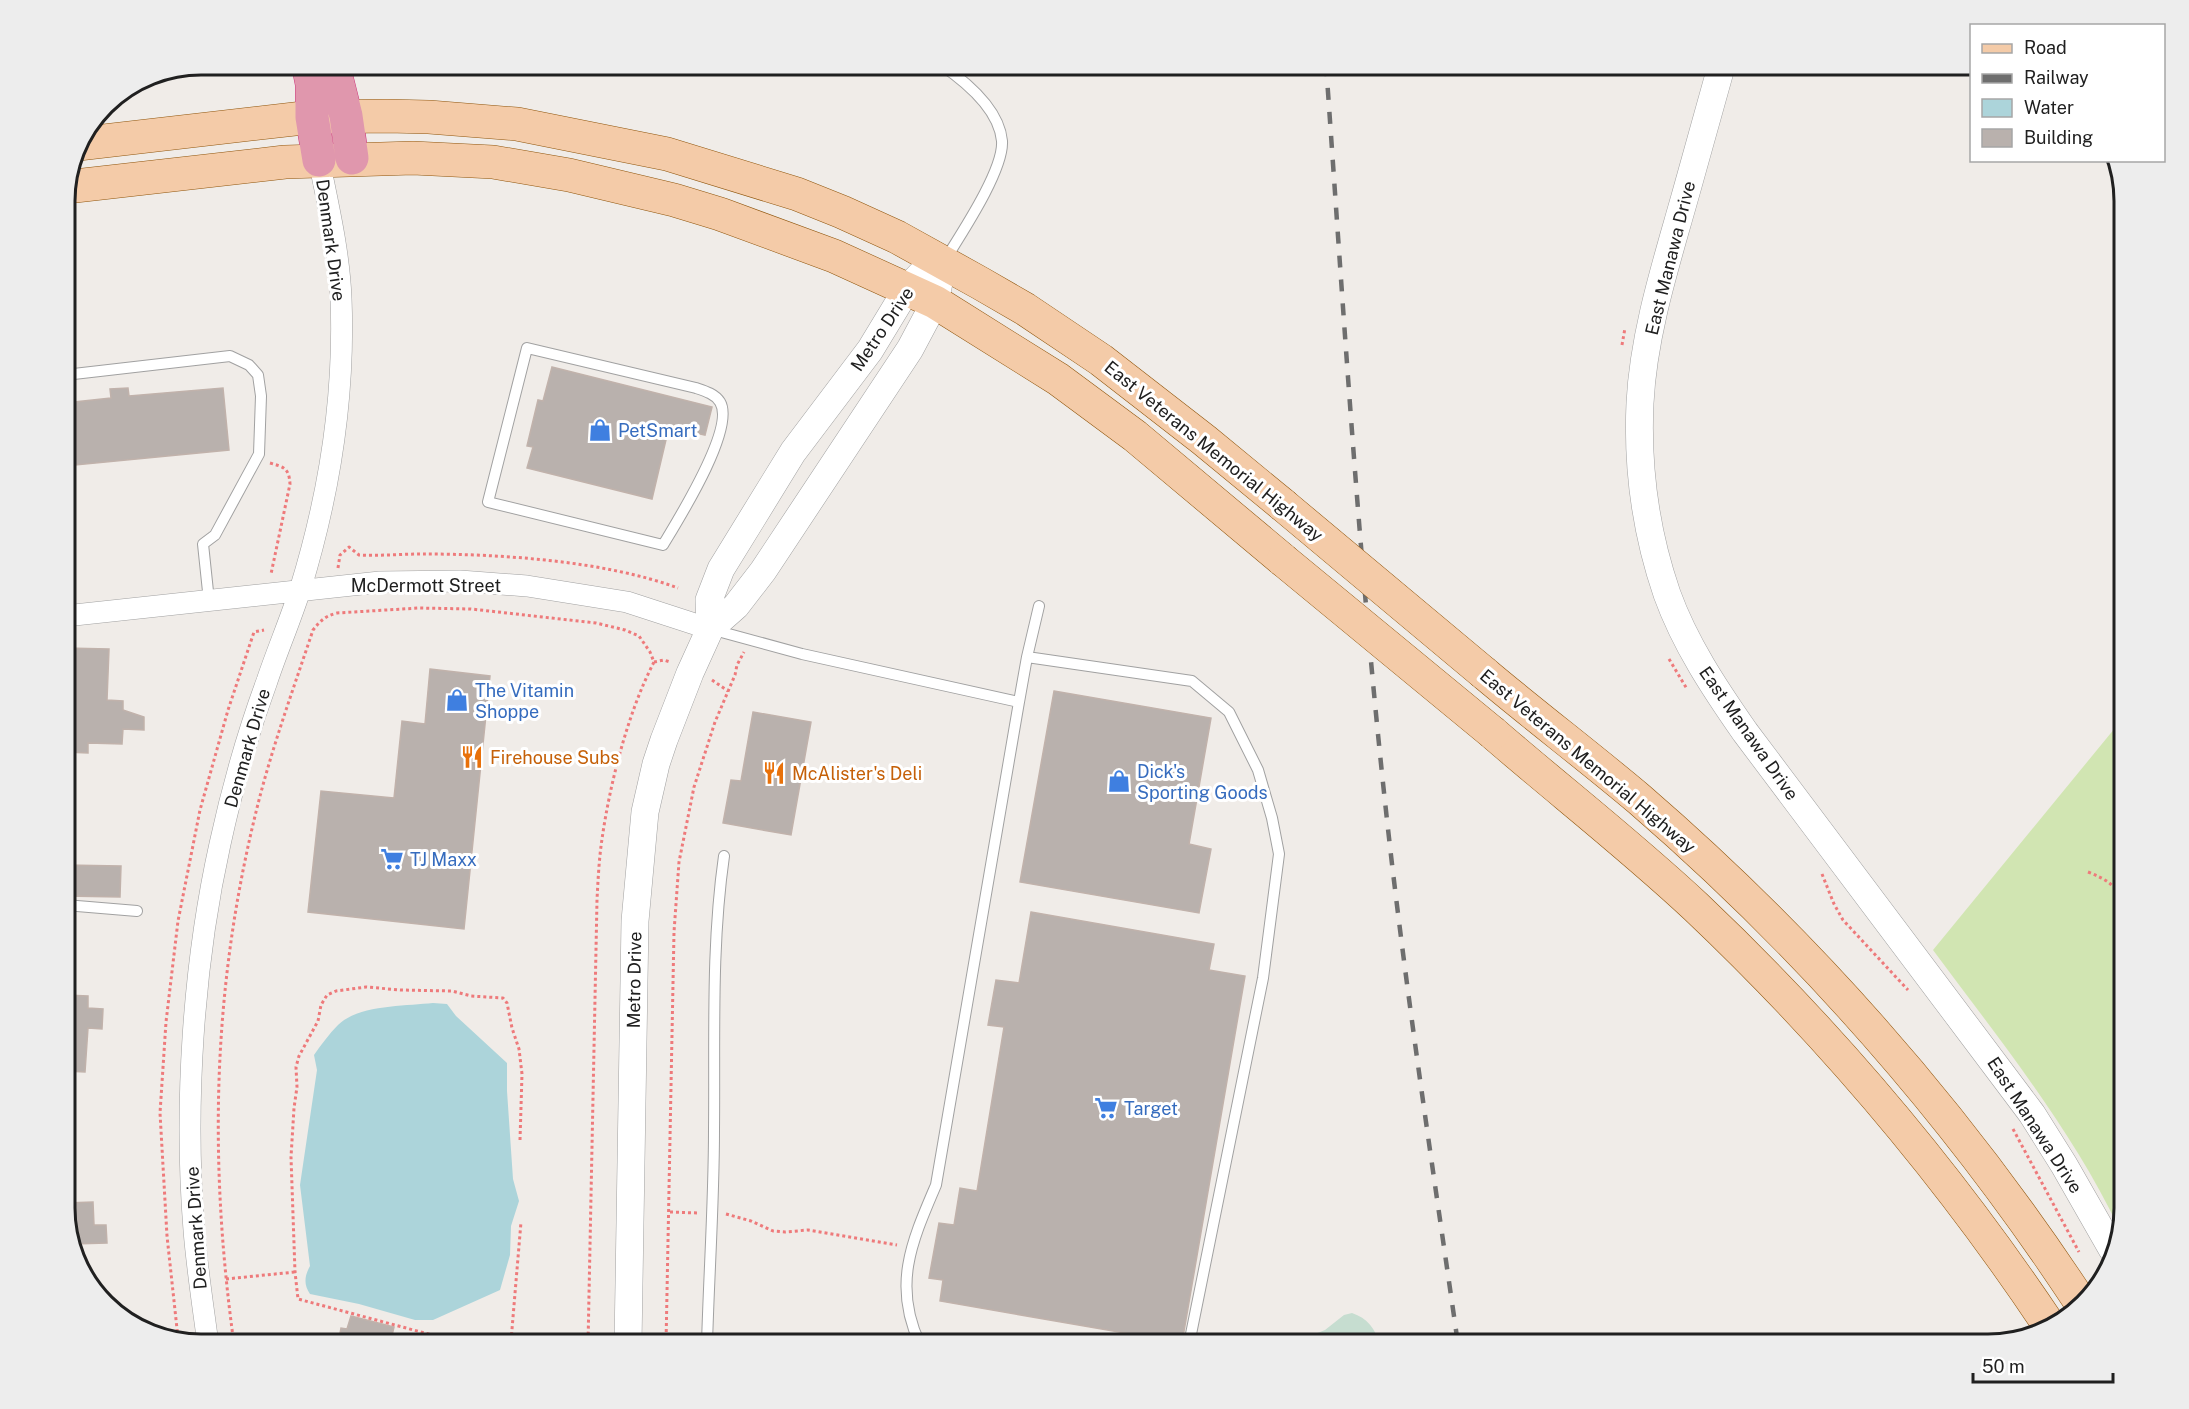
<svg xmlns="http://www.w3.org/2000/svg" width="2189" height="1409" viewBox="0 0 2189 1409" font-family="'Public Sans',sans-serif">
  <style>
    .grass { fill: #d1e5b2 }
    .wetland { fill: #c6ddd0 }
    .water { fill: #acd4da }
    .building { fill: #b9b1ad; stroke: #c1b2ab; stroke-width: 1.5 }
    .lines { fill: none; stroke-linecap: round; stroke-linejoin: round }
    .service-casing { stroke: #a1a1a1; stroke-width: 12 }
    .minor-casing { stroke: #a1a1a1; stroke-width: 22 }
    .tertiary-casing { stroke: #a1a1a1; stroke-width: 28 }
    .primary-casing { stroke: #90560d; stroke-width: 34 }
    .motorway-casing { stroke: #cd367b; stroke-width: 34 }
    .path { stroke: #ee7a7b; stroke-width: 3; stroke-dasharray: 3 3; stroke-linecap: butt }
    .service { stroke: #fff; stroke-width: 10 }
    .minor { stroke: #fff; stroke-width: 21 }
    .tertiary { stroke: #fff; stroke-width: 27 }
    .primary { stroke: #f4cba8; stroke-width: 33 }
    .motorway { stroke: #e097ad; stroke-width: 33 }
    .rail { stroke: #6e6e6e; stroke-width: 4.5; stroke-dasharray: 12 12; stroke-linecap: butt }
    .primary-bridge-casing { stroke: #90560d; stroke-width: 34; stroke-linecap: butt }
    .primary-bridge { stroke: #f4cba8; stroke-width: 33 }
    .labels { text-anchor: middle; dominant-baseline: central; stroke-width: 6; stroke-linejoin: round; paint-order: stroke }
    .street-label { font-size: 18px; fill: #202020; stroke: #fff }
    .shop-label { font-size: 18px; fill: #366cbe; stroke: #fff; text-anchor: start }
    .food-label { font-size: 18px; fill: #c56008; stroke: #fff; text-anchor: start }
    .rim { fill: none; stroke: #202020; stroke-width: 3 }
  </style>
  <rect width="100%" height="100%" fill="#f0ece8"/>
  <!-- grass -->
  <path class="grass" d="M2124,717V1208L2119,1228C2071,1128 1999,1039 1933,950Z"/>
  <!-- wetland -->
  <path class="wetland" d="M1352,1313C1367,1318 1376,1329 1379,1344H1290L1325,1330L1344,1315Z"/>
  <!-- water -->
  <path class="water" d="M433,1003L447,1004L456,1016L507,1063V1091L513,1179L519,1201L511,1226L510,1255L500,1290L433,1320H415L359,1304L310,1294C303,1284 305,1275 310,1266L300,1185L317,1070L314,1055C321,1045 329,1034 338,1025C358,1005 405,1006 433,1003Z"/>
  <!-- building -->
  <path class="building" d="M552,367L712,407L705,435L669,427L652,499L527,468L533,447L527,446L538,400L543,401Z
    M128,388L129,396L223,388L229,450L65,466V403L111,398L110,389Z
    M65,648L109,649L107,700L123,701V710L144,717V730L123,729L122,744L88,743V753L65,752Z
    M430,669L490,676L464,929L308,912L321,791L394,798L402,721L425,724Z
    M1054,691L1211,718L1189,844L1211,849L1199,913L1020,882Z
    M753,712L811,722L791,835L723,823L731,780L741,781Z
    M65,865L121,866L120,897L65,896Z
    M1031,912L1214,944L1209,970L1245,976L1182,1343L940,1301L943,1280L929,1278L939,1223L954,1225L960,1188L977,1191L1004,1027L988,1025L996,980L1019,983Z
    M65,995L88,996V1008L103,1009L102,1029L88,1028L85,1072L65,1071Z
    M93,1202L94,1225H106L107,1243L73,1244L65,1217V1203Z
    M351,1316L394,1327L390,1344H338L341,1328L347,1329Z"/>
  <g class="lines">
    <!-- service casing -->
    <g class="service-casing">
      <path id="service" d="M940,64C965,81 999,108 1002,141C1004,170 961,234 945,260
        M527,348L696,388C705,391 715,394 720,402C736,428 678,520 663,545L488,502Z
        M65,375L230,356L249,365L258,375L261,396L259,454L215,535L203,544L209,601
        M714,630L802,654L1019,702L1027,657L1192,681L1229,712L1258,770L1272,818L1279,854L1263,978L1189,1344
        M1027,657L1039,606
        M65,905L137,911
        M707,1344C709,1273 714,1201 714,1130C715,1038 711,947 724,856
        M920,1344C892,1285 912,1241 936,1185L1019,702"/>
    </g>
    <!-- minor casing -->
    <g class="minor-casing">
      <path id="minor" d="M65,616L380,582L460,581L527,586L627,602L710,629
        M208,1344C203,1306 197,1268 194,1230C184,1106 193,965 220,844C232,789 247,735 267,681C277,651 290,621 300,590C329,496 345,397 341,298C339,251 328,205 319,160"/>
    </g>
    <!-- tertiary casing -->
    <g class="tertiary-casing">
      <path id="tertiary" d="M1722,64C1707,117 1693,169 1678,221C1661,280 1643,342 1640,403C1637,467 1646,533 1667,594C1685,644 1715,689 1745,732L2032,1114L2064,1165L2112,1249
        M710,629L709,600L721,569L793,452L870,350L907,289L922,273L943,263
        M628,1344L635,921L645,812L656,764L664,740L690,673L710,629L736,606L763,571L910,349L935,302L943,263"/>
    </g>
    <!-- primary casing -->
    <g class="primary-casing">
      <path id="primary" d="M78,144L312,117L387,116L429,117L517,124L667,154L797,194L842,212L897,237L980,283L1025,309L1101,360L1204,440L1283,505
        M66,187L285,162L413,158L493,162L569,175L674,200L720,214L834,256L935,302L1058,379L1135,436L1283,560
        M1484,673C1535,716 1588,756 1639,799C1808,945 1958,1116 2081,1303
        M1493,733C1560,791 1631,846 1696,907C1829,1033 1949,1175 2051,1328"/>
    </g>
    <!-- motorway casing -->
    <g class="motorway-casing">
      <path id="motorway" d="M308,64L312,84V117L319,160
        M333,64L346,116L352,158"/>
    </g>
    <!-- path -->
    <path class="path" d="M1622,345L1625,328
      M270,463C284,467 289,468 290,484L271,574
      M338,568L340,555L349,547L359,555C380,556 402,554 423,554C502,554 605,561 678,588
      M1669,659L1687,689
      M654,662L664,660L670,662
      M712,680L728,691
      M2088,872C2106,879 2118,886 2124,905
      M1822,874L1834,904L1843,920L1908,990
      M2124,908V935
      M2013,1129L2079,1252
      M520,1140L522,1074L519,1049L512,1028L507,1003L503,998L471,996L452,991L401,990L366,987L336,991L327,995L321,1005L318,1021L299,1056L296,1067L297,1087L294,1108L291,1157L295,1272L298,1299L447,1339L589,1341
      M670,1212L698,1213
      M726,1214L751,1221L773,1231L785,1232L808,1230L897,1245
      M226,1279L295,1272
      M178,1338L167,1236L160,1113L166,1022L178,921L200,810L228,710L254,632L264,630
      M511,1341L521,1222
      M234,1344C209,1163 212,991 256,812C271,750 293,690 313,630C320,621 325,616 337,613L419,608L471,609L596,623L625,630L639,636L650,652L654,662C628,712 610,783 602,839C599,859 598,880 597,900L588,1344
      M666,1344L674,932L679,862L694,787L715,722L735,675L737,665L744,652"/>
    <!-- service -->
    <use href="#service" class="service"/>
    <!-- minor -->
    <use href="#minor" class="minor"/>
    <!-- tertiary -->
    <use href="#tertiary" class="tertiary"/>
    <!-- primary -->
    <use href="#primary" class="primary"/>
    <!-- motorway -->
    <use href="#motorway" class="motorway"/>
    <!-- rail -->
    <path class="rail" d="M1326,64C1345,331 1361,598 1392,864C1411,1025 1435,1184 1458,1344"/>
    <!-- primary-bridge casing -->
    <g class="primary-bridge-casing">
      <path id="primary-bridge" d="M1283,505L1484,673
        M1283,560L1493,733"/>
    </g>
    <!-- primary-bridge -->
    <use href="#primary-bridge" class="primary-bridge"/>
  </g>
  <!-- icons -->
  <defs>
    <g id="shop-bare" transform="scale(1.8)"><path d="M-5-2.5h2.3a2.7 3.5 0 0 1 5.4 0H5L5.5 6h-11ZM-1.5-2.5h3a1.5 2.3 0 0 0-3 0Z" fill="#3f7fe0" stroke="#fff" stroke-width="2.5" paint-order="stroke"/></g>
    <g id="restaurant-bare" transform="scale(1.8)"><path d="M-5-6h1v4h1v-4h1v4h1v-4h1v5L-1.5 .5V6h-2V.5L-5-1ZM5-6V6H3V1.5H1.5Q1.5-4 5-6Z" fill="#e8710a" stroke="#fff" stroke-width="2.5" paint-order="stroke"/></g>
    <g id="supermarket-bare" transform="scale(1.8)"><path d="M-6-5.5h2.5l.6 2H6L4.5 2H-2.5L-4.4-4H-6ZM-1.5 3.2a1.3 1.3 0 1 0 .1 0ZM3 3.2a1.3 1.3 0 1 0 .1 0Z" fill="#3f7fe0" stroke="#fff" stroke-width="2.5" paint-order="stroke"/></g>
  </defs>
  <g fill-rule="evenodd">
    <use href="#shop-bare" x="600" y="430"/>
    <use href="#shop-bare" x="457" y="700"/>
    <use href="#restaurant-bare" x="472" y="757"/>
    <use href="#restaurant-bare" x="774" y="773"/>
    <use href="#shop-bare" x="1119" y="781"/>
    <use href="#supermarket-bare" x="392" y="859"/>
    <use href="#supermarket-bare" x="1106" y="1108"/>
  </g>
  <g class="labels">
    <!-- street labels -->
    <g class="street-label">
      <text transform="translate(331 240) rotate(82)">Denmark Drive</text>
      <text transform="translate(1670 258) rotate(-76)">East Manawa Drive</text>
      <text transform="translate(882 329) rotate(-56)">Metro Drive</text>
      <text transform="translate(1214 451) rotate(39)">East Veterans Memorial Highway</text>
      <text x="426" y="585">McDermott Street</text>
      <text transform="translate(1749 733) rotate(55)">East Manawa Drive</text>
      <text transform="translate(247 748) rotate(-74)">Denmark Drive</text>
      <text transform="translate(1588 761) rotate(40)">East Veterans Memorial Highway</text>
      <text transform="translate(634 980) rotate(-89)">Metro Drive</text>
      <text transform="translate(2035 1125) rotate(57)">East Manawa Drive</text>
      <text transform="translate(196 1228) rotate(-94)">Denmark Drive</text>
    </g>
    <!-- shop labels -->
    <g class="shop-label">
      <text x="618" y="430">PetSmart</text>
      <text x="475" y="690">The Vitamin<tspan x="475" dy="21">Shoppe</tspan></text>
      <text x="1137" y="771">Dick's<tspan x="1137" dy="21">Sporting Goods</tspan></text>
      <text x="410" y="859">TJ Maxx</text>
      <text x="1124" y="1108">Target</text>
    </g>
    <!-- food labels -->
    <g class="food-label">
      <text x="490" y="757">Firehouse Subs</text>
      <text x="792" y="773">McAlister's Deli</text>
    </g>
  </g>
  <!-- crop -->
  <path d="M0 0H2189V1409H0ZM201 75H1988A126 126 0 0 1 2114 201V1208A126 126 0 0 1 1988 1334H201A126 126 0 0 1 75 1208V201A126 126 0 0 1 201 75Z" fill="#ededed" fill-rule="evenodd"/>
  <path class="rim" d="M201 75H1988A126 126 0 0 1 2114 201V1208A126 126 0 0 1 1988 1334H201A126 126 0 0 1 75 1208V201A126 126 0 0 1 201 75Z"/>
  <!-- legend -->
  <rect x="1970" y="24" width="195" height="138" fill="#ffffff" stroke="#a6a6a6" stroke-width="1.5"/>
  <rect x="1982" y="44" width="30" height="9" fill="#f4cba8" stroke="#a6a6a6" stroke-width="1.5"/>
  <text x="2024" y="54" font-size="18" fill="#202020">Road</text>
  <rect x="1982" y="74" width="30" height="9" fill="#6e6e6e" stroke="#a6a6a6" stroke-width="1.5"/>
  <text x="2024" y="84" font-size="18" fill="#202020">Railway</text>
  <rect x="1982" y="99" width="30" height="18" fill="#acd4da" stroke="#a6a6a6" stroke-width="1.5"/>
  <text x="2024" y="114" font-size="18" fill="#202020">Water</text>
  <rect x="1982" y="129" width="30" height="18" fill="#b9b1ad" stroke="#a6a6a6" stroke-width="1.5"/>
  <text x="2024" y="144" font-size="18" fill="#202020">Building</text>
  <!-- scale -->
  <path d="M1973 1373v9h140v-9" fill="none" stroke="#202020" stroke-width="3"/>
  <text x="1982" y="1373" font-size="18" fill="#202020" stroke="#ffffff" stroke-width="4.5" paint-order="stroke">50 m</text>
</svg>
